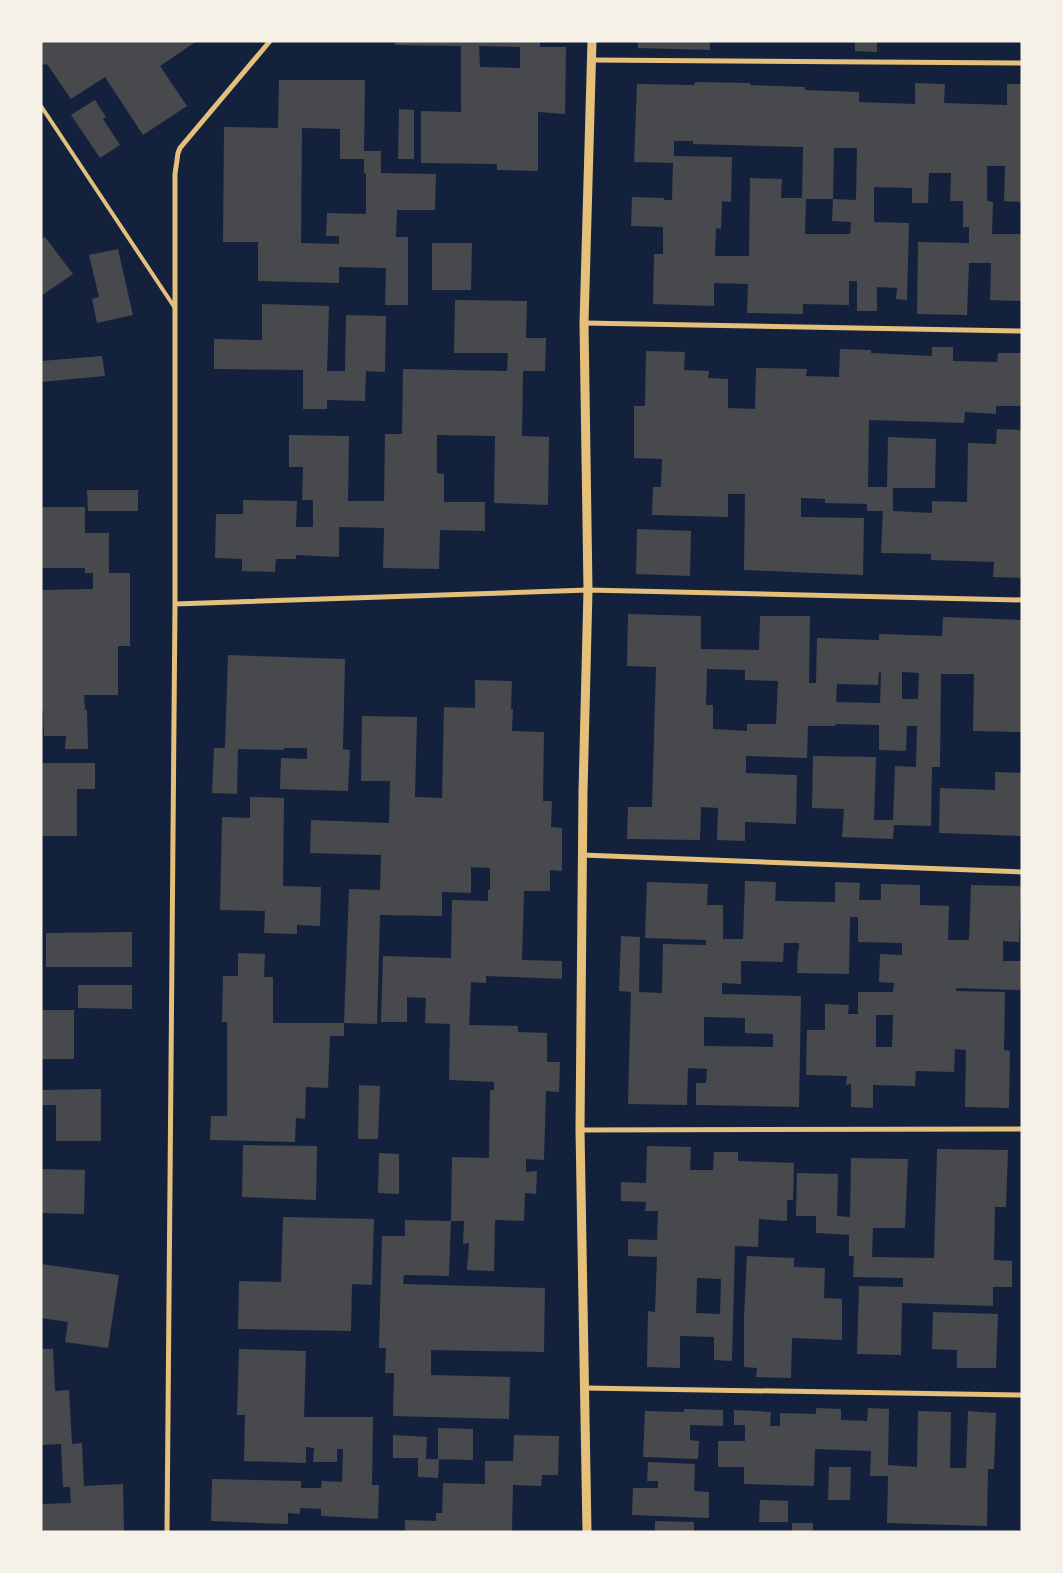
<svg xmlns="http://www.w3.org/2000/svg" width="1063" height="1573" viewBox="0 0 1063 1573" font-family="'Alegreya Sans',sans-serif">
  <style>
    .building { fill: #48494c; fill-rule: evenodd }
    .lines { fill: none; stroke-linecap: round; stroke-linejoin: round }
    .service { stroke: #e5c07b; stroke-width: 4 }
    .minor { stroke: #e5c07b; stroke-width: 5 }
    .tertiary { stroke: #e5c07b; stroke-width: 9 }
  </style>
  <rect width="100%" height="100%" fill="#14213d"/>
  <!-- building -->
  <path class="building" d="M41,41H197L160,66L187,106L143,135L105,77L71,99L47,64L44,65L41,61Z
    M396,41H540V47H566L565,114L538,112V171L497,170V164L421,163V111L461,112V46L395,45ZM479,46L520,47V68L480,67Z
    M638,41H710V50L638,48Z
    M855,41H877V52L855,51Z
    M279,80H365L364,151H381V173L436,174L435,210H397L396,237H408V305H385L386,268L339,267V283L258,281V242H223L224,127L278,128ZM302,128L340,129V159H364V173H366V214L327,213L326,236H339V244L301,243Z
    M695,82L750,83V85L805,87V90L859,92V102L915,104V83L945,84L944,103L1007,105V84H1022V202L1004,201L1005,166H987V201L993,202L992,234H1022V301L990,300L991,263H969L967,315L917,314L918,242L969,243V227H963V201H950L951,173H929L928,203H912V188L874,187V222L909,223L907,300L896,299L897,288L877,287V311H857V281H849V305L803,304V314L747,313L748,284L714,283V306L653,304L654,254H663V227L631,226L632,197L664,198V200H672L673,163L634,162L637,84L694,85ZM674,141H693V144L803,147L802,198H781L782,179L750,178L749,256H715L716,228L721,229L722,201L731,202L732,157L674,156ZM834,148H857L856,200L833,199L832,221L851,222L850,234H805L806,199H833Z
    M95,100L106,117L103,119L120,145L100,158L71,115Z
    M399,109L414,110V159H398Z
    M45,237L73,274L41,296V239Z
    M432,243H472L471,290H432Z
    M118,249L133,315L97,323L92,299L99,297L89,255Z
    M455,300L527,301L526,338H546L545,371H523L522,436L549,437L548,505L494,503L495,436L437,435V473L444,474V502H485V531L440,530L439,569L383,568L384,528L339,527V557L296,555V559H276L275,572L242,571V559L215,558L216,514H243V500L297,501L296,527H313V500H302L303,467H289V435L349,436L348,501H384L385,434H402L403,369L507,371L508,353H454Z
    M262,304L329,306L327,371H345L346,315L386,316L385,372L366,371L365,401L327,400V409H303V370L214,369V339L262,340Z
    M932,347H953V361L997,362L998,353H1022V406H996V414L965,412L964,423L869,420L868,487H887L888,437L936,439L935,488H893V511L932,513V501L967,502L968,443L996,444L997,429L1022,430V578L993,577L994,562L931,560V554L881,553L883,511H867V504L825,503V499L801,498V517L864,518L863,575L744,570L745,494H728V517L652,515L653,487H661L662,459L634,458V406H645L646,351L685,352L684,370L709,371L708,378L728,379V408L755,409L756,368L807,369L806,376L839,377L840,349L871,350V353L932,356Z
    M102,356L105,376L41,382V361Z
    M87,490H138V511H88Z
    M41,507H85V533H109V573H130V646H118V695H84L85,710H87L88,749H65L66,736H44L43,710H41V590L93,589V573H85V568H41Z
    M637,529L691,531L690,576L636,574Z
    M628,614L701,616V649L759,650L760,616H810L809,683H816L817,638L879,640V634L942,636L943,617L1022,620V732L973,731L974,674H941L940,767H932L931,826L894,825L893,839L842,837L844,809L812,808L813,756L876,757L874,820H893L895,766L916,767L917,726H907L906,751L879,750V725L836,724L835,726H808L807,758L746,756V773L797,775L796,824L745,822V841L717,840L718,808L701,807L700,840L627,839L628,807H652L656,667L627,666ZM707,669L745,670V680L778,681L776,724H747V731L713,729V705H706ZM879,672H881L880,703L836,702L837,684L878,685ZM902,672L919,673L918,699H902Z
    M228,655L345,659L343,749L350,750L348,791L280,789L281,758L307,759V748H284V750L238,749L237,794L212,793L214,748H225Z
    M475,680L512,681L511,709H513L512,731L544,732L543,801H552L551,827L562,828V871L550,870V891H524L522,960L562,961V979L486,976V983L471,982L469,1025L518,1026V1032L547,1033V1062H560L559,1092L546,1091L544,1160L526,1159V1172L537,1171L536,1194L525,1193L524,1221L495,1220L494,1271L467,1270L469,1243L463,1244L464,1221H451L452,1157L489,1158L490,1090H494V1082L449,1080L450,1024L425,1023L426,998L407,997V1022H381L383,956L451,958L452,900L488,901V890H490V868L471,867V893L442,892V916L380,915L377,1024L344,1023L349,889L380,890L381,855L310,853L311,820L389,823L390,781H361L362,716L417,717L415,797L442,798L444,707L475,708Z
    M41,763H95V789H77V836H41Z
    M995,772L1022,773V836L939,833L940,788L995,790Z
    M250,797L284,798L283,886L321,887L320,926L297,925V934L264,933L265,911L220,910L222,817L250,818Z
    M745,881L776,882L775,901L835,902V882L860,883L859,900H881V884L920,885V905L949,906L948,940H969L971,885L1021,886L1019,942L1003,941V961H1022V990L956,988V991L1005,992L1004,1050L1010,1051L1009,1108L965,1107L966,1050L955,1049L954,1072L916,1071L915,1086L873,1085V1108L851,1107V1084L846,1085L847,1076L806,1075L807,1030H825V1004L849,1005L848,1014H858V992H893L894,983L879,982L880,954L902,955V943L858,942V917H850L849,974L797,973L798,950L799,951V943H784L783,962L741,961V984L722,983V994L801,996L799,1107L696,1105V1083H706L707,1069L688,1068L687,1105L628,1104L631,992L619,991L621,936L640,937L639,992L662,993L663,944L706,945V940L645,938L647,882L708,884L707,905H723V939H743ZM876,1015H893L892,1047H876ZM704,1017L745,1018V1033L773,1034V1047L704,1046Z
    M132,932V967H46V933Z
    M238,953L265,954L264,977H273V1023H344V1036H330L328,1088L306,1087L305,1119L296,1118L295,1142L210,1140L211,1116H227V1022H222L223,976H238Z
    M78,985H132V1009L78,1008Z
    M41,1010H74V1059H41Z
    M359,1085L380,1086L378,1139H358Z
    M101,1089V1141H56V1105H41V1090Z
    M243,1145L317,1146L316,1200L242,1197Z
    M647,1146L691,1147L690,1170H713L714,1152H738V1161L794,1163L793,1200H787V1221L759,1219L758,1247L735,1246L732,1361L714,1360V1337L680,1336V1368L647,1367L648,1311L655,1312L657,1257L628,1256V1239L657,1240L658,1211H645L646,1202L621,1201V1182L646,1183ZM697,1278L721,1279L720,1314L696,1313Z
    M937,1149L1008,1150L1006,1207H995L994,1260L1012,1261V1287H993V1306L902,1303L901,1355L857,1354L859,1286L903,1287V1278L853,1277L854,1256H849V1235L816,1233V1216H796L797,1173L838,1174L837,1216L850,1217L851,1158L908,1159L905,1228H873L872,1257L934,1258Z
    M379,1153L399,1154V1194L378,1193Z
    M41,1169L85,1170L84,1214L41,1213Z
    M283,1217L374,1219L372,1285L352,1284L351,1331L238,1329L239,1281L281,1282Z
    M405,1220L451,1221L449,1276L404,1275L403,1284L545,1288L544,1352L431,1350V1375L510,1377L509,1419L393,1416L394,1373H385L386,1348H379L382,1236H405Z
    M747,1256L794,1258V1267L825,1268L824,1298L842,1299V1340L792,1338L791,1378L756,1377L757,1368L744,1367V1316Z
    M41,1264L119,1275L108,1348L65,1342L68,1322L41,1318Z
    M933,1312L998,1314L996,1368H957V1350L932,1349Z
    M41,1349H53L55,1391L69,1390L72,1444L82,1443L84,1486L123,1484L124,1532H41V1504L71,1503L70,1487H63L61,1444L41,1445Z
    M239,1349L306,1351L304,1417H373L372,1485H379L378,1519L321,1516V1509L300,1508V1514L288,1513V1524L211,1521L212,1479L301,1481V1488H321L322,1481L342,1482L343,1449H337V1462H313L314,1448L306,1447V1463L244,1461L245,1415H237Z
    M816,1408L841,1409V1420L867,1421L868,1408L889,1409L888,1465L917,1467L918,1411L951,1412L950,1468H966L968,1411L996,1413L994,1469H988L987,1526L887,1523L888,1476H870L871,1451L815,1449L814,1486L744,1484V1467H718V1441H745V1425H734V1410L771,1412L770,1426H780V1413L816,1414Z
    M684,1409L723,1410V1426L690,1425V1440L699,1441L698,1459L643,1457L645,1411L684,1412Z
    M438,1428L473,1429V1460L438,1459Z
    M393,1435L427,1437L426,1459H439L438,1478L418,1477V1458H393Z
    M514,1435L559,1436L558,1475H542L541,1486L513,1485L512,1532H405V1520L436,1521V1513H442L443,1483L485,1484V1461H513Z
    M648,1462L695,1464L694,1491L709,1492V1518L632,1515L633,1488H658V1481H647Z
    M829,1467H851L850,1500H828Z
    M760,1500L788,1501V1522H759Z
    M655,1521L694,1522V1532H655Z
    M792,1523H813V1532H792Z"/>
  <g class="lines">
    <!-- service -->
    <path class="service" d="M41,106L175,308"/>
    <!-- minor -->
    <path class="minor" d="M593,60L1022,63
      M584,323L1022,331
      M175,604L588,590L1022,600
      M582,855L1022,872
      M580,1130L1022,1129
      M584,1388L1022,1395
      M167,1532L175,604V174L178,153L180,148L270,41"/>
    <!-- tertiary -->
    <path class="tertiary" d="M587,1532L580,1130L583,792L588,590L584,323L592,41"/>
  </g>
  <!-- border -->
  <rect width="1063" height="1573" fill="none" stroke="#f6f1e7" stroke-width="85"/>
</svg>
